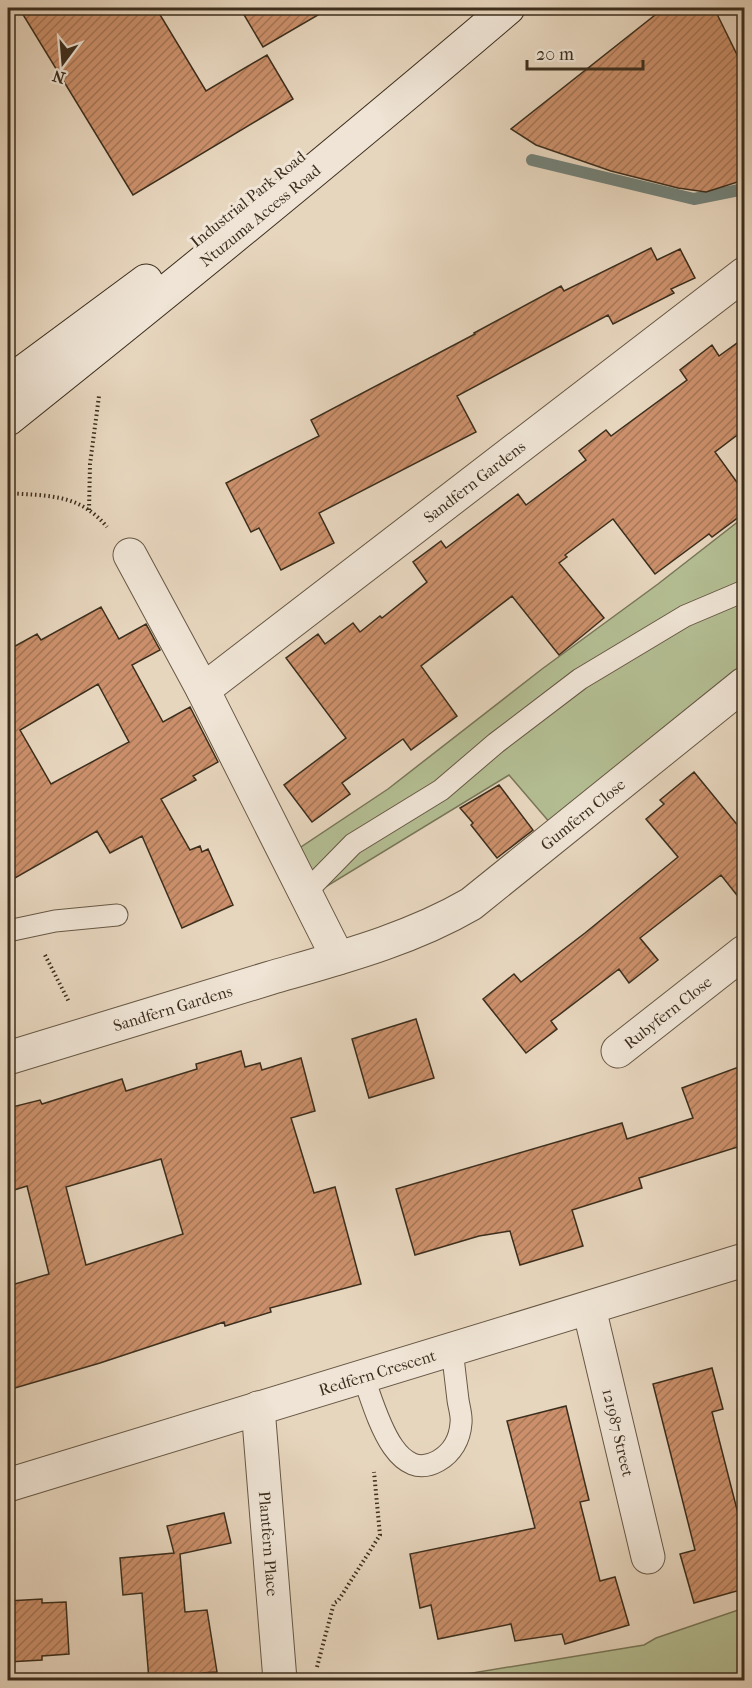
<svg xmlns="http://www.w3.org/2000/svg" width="752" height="1688" viewBox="0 0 752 1688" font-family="'IM FELL French Canon',serif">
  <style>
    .green { fill: #b4be93; stroke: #787658; stroke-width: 1.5 }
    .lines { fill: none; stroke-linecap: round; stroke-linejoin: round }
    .stream { stroke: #738178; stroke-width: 12 }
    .building { fill: url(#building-hatch); stroke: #3c2e1d; stroke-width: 1.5; fill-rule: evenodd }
    .lane-casing { stroke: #675845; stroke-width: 23 }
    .street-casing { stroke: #675845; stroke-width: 35 }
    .secondary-casing { stroke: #3c2e1d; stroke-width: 35 }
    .path { stroke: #3c2e1d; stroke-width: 4; stroke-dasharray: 1.5 3; stroke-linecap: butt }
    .lane { stroke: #efe4d5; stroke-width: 21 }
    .street { stroke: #efe4d5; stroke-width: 33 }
    .secondary { stroke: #efe4d5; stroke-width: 33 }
    .labels { text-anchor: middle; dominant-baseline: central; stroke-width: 6; stroke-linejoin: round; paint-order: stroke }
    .street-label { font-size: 16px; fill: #3c2e1d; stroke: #efe4d5 }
  </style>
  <defs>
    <pattern id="building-hatch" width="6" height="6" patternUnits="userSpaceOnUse" patternTransform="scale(1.5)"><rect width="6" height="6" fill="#cb906b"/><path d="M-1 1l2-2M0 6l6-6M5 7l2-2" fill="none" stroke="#a67657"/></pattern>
  </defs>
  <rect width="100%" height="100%" fill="#e7d6be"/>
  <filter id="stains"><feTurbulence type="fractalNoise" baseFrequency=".00333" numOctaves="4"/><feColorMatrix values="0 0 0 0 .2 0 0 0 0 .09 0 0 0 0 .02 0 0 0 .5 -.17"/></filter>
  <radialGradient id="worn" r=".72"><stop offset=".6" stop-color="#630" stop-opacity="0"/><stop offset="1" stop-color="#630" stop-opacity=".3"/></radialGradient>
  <!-- green -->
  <path class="green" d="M744,517V669L551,824L509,775L319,891L298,849L388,789L542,669L658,584Z
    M744,1608V1680H468L466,1674L644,1645L656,1638Z"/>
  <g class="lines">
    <!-- stream -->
    <path class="stream" d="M532,160L694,199L744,189"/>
  </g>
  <!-- building -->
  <path class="building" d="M19,8H156L206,91L267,55L293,99L133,195Z
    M240,8H330L263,47Z
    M664,8H714L744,69V180L706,192L678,188L611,171L536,145L511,129Z
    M651,248L657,260L680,249L695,278L671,289L674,293L613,324L608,315L457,396L476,432L319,513L334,543L281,570L259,528L251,532L226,483L319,436L311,420L475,334L474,333L561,286L564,291Z
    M744,338V430L715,452L744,492V513L712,537L709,534L655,574L613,519L565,555L567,557L559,563L604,618L559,655L512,596L421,666L457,716L411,750L403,739L342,783L350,794L312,822L284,785L346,738L286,658L318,634L325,644L353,623L360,632L380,616L382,618L427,582L413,562L441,541L446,548L518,494L526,505L586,460L579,451L606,430L611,436L687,380L680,370L712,345L719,356Z
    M101,607L119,639L146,624L160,650L132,665L163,722L190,707L218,762L193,776L196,780L161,799L190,850L200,846L202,852L208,849L233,905L182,928L142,836L110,853L97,831L8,882V650L37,634L41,640ZM98,684L129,742L51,784L20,730Z
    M694,772L744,833V904L721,875L640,938L658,960L629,983L619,969L551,1021L557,1029L526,1053L483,999L514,974L521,982L585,933L678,857L646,819L664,804L660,800Z
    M499,785L533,830L497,858L471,825L473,823L460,808Z
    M416,1019L434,1078L369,1098L352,1039Z
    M241,1051L245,1067L260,1063L262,1070L301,1058L315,1111L291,1118L314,1193L335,1187L361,1284L270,1308L271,1312L225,1326L224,1322L100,1363L8,1390V1286L49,1274L27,1186L8,1192V1108L40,1100L42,1104L122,1079L126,1091L197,1069L196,1064ZM161,1159L183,1234L86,1265L66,1187Z
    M744,1065V1145L639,1178L642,1188L572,1210L583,1246L520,1265L510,1231L479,1236L415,1255L396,1189L622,1123L627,1139L693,1118L682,1088Z
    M712,1368L723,1409L712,1412L744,1537V1589L694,1603L680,1554L695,1550L653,1384Z
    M566,1406L589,1500L580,1502L600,1581L615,1577L629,1625L565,1644L562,1634L515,1641L511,1624L438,1639L431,1605L420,1608L410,1554L535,1528L507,1421Z
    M224,1513L231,1543L180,1554L185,1612L207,1610L217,1672L202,1673L198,1680H149L142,1593L123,1595L120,1558L174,1553L167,1526Z
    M42,1599V1603L66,1602L69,1654L42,1656V1660L8,1662V1601Z"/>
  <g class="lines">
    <!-- lane casing -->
    <g class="lane-casing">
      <path id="lane" d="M305,893L353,844L441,790L496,743L580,679L685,616L744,591
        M8,931L55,921L117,915
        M363,1376C374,1404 393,1486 438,1461C452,1453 460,1439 461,1423C462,1416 459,1407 458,1400C456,1383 454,1366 452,1349"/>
    </g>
    <!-- street casing -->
    <g class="street-casing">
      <g id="street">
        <path d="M130,555L203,690L338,958"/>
        <path id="s1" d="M203,690L744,274"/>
        <path id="s2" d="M618,1051L744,952"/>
        <path id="s3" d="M8,1058C95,1031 183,1005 270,978C339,958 409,940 471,904L744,684"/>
        <path id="s4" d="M589,1308L648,1557"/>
        <path id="s5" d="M258,1408L280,1680"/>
        <path id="s6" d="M8,1485L744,1260"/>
      </g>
    </g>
    <!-- secondary casing -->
    <g class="secondary-casing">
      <g id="secondary">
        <path d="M8,383L146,281"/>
        <path id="s7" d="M8,419C177,284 344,148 508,8"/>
      </g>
    </g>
    <!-- path -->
    <path class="path" d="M8,493C47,496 79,493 107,527
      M89,510L90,464L99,396
      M45,955L69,1002
      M317,1667L334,1603L338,1601L380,1535L374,1472"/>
    <!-- lane -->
    <use href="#lane" class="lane"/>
    <!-- street -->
    <use href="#street" class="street"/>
    <!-- secondary -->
    <use href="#secondary" class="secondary"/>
  </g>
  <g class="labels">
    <!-- street labels -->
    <g class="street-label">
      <text transform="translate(248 199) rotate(-39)">Industrial Park Road</text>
      <text stroke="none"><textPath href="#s7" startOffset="324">Ntuzuma Access Road</textPath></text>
      <text stroke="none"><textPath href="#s1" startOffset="342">Sandfern Gardens</textPath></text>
      <text stroke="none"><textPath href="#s3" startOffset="632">Gumfern Close</textPath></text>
      <text stroke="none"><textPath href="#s3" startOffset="172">Sandfern Gardens</textPath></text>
      <text stroke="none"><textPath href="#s2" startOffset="63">Rubyfern Close</textPath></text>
      <text stroke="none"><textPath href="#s6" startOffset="386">Redfern Crescent</textPath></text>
      <text stroke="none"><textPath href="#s4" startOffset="128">121987 Street</textPath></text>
      <text stroke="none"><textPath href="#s5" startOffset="136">Plantfern Place</textPath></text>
    </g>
  </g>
  <!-- margin -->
  <rect width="752" height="1688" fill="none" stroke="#e7d6be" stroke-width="30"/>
  <rect x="9" y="9" width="734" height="1670" fill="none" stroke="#3c2e1d" stroke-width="3"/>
  <rect x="15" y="15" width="722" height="1658" fill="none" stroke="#3c2e1d" stroke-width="1.5"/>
  <!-- north arrow -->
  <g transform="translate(63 63) rotate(196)" stroke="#efe4d5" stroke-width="4.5" paint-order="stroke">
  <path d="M0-4.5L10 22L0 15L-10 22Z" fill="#3c2e1d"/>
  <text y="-9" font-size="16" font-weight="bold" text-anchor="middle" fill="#3c2e1d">N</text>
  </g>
  <!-- scale -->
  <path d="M527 60v9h116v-9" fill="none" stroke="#3c2e1d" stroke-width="3"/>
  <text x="536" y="60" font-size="18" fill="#3c2e1d" stroke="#efe4d5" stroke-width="4.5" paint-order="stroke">20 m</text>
  <rect width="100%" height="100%" filter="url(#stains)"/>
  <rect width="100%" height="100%" fill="url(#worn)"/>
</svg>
